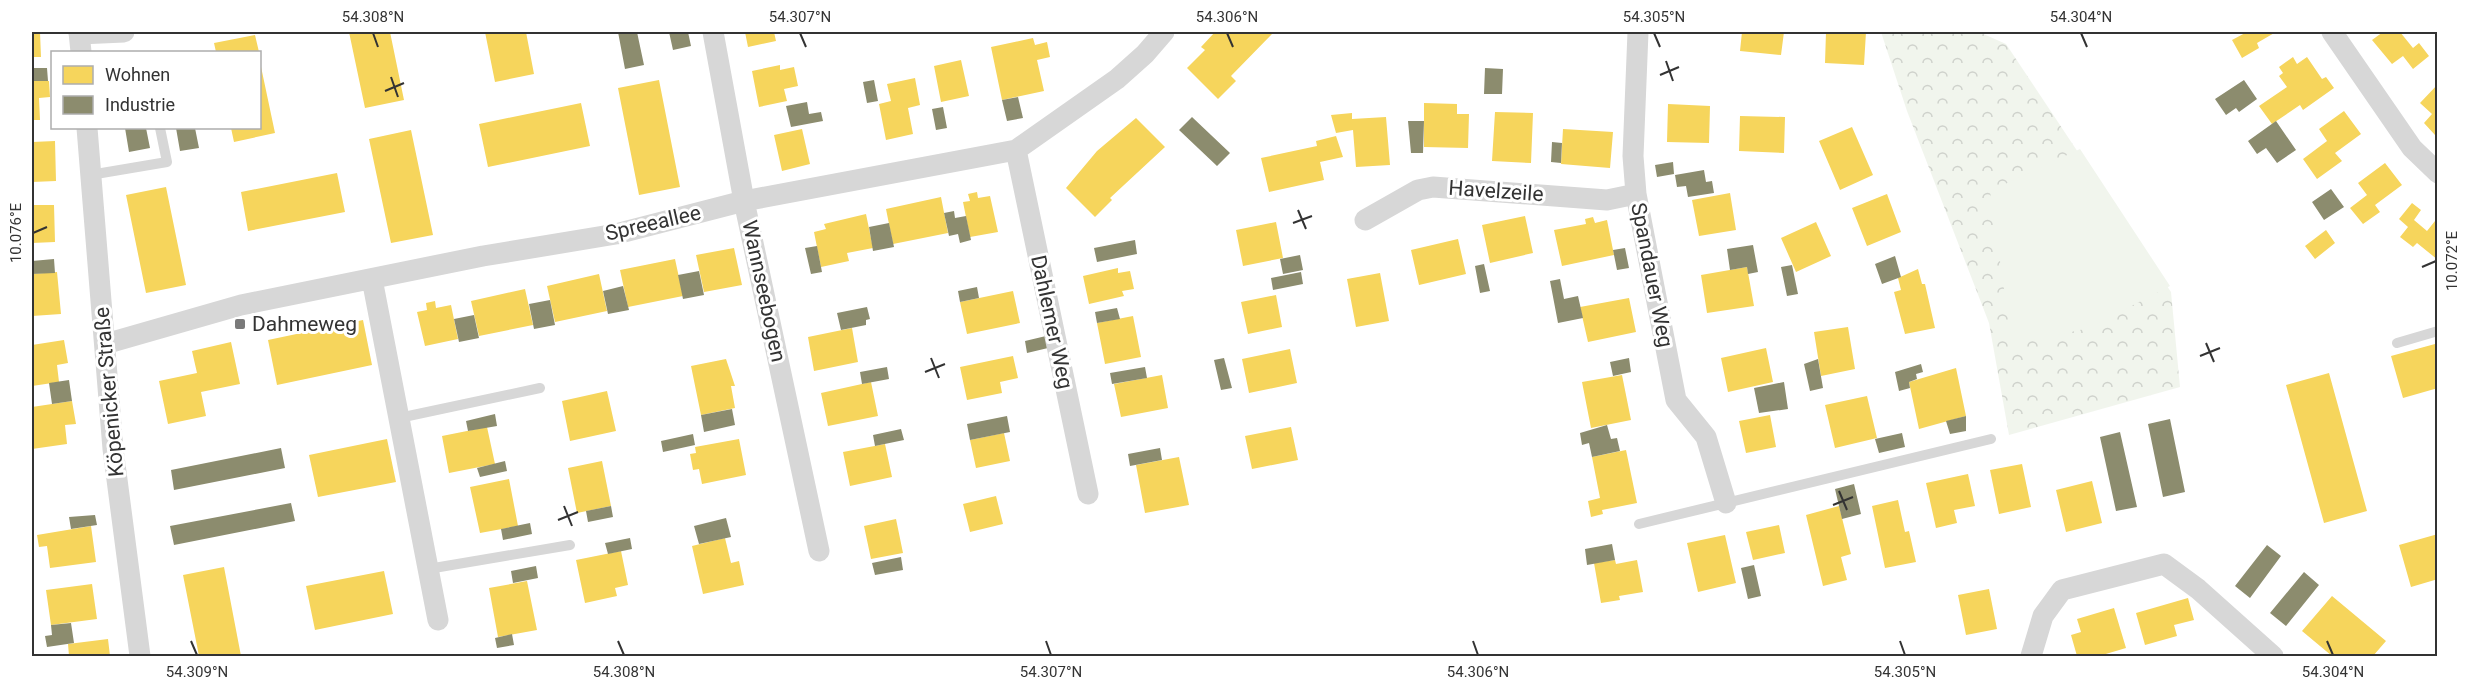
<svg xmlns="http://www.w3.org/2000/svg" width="2469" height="688" viewBox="0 0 2469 688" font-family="Roboto,sans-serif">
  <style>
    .forest { fill: url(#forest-crowns) }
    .pitch { fill: #f1f5ed }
    .homes { fill: #f6d55c }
    .industry { fill: #8c8c6e }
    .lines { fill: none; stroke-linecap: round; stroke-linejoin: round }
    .lane { stroke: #d7d7d7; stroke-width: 10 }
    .street { stroke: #d7d7d7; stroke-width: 21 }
    .ticks { fill: none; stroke: #333; stroke-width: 2 }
    .poi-dot { fill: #7a7a7a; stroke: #fff; stroke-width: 2 }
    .labels { text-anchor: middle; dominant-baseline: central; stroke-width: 6; stroke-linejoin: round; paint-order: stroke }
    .street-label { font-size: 21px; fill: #333; stroke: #fff }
    .poi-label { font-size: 21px; fill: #333; stroke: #fff; text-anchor: start }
    .neatline { fill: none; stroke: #333; stroke-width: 2 }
    .ticks-label { font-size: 15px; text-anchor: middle; fill: #333 }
  </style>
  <defs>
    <pattern id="forest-crowns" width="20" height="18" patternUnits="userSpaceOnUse" patternTransform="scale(1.5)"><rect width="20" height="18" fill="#f1f5ed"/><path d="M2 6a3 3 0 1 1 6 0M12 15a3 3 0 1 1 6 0" fill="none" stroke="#cfd2cc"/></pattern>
  </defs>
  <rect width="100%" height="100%" fill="#fff"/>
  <!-- forest -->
  <path class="forest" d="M1881,32H1979L2006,44L2171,292L2180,387L2009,435L1989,323L1907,111Z"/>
  <!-- pitch -->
  <path class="pitch" d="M2080,149L2170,286L2089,328L2012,345L1990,191Z"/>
  <!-- homes -->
  <path class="homes" d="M32,32H40L41,57H32Z
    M349,32H390L404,100L365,108Z
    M485,32H526L534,74L495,82Z
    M745,32H774L776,41L748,47Z
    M1215,32H1274L1231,76L1236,81L1218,99L1187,68L1205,50L1201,47Z
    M1742,32H1784L1781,55L1740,51Z
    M1826,32H1866L1864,65L1825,63Z
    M2247,32H2276L2257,43L2259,48L2242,58L2232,40Z
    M2383,32H2400L2413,48L2419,43L2429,56L2413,69L2403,56L2392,64L2372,40Z
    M255,35L259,52H216L214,43Z
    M1033,38L1035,45L1047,42L1050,57L1037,60L1044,91L1002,100L991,47Z
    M2293,57L2297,64L2307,57L2322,79L2326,77L2334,88L2303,110L2300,105L2272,124L2259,106L2287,87L2279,76L2283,73L2279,67Z
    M961,60L969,96L941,102L934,66Z
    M260,62L275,133L234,142L231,128H260Z
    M780,65V70L794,67L798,86L784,89L787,101L759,107L752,71Z
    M915,78L920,105L908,108L913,134L886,140L879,104L891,101L887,84Z
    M659,80L680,187L639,195L618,88Z
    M32,81H49L50,97L39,98L40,120H32Z
    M2438,84V133L2435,135L2424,123L2432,114L2420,103Z
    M581,103L590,146L488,167L479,124Z
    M1424,103L1457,104V114H1469L1468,148L1424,147Z
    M1668,104L1710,106L1709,143L1667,142Z
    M2344,111L2361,134L2335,153L2342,161L2317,179L2303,159L2327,141L2319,129Z
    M1495,112L1533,113L1531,163L1492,161Z
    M1352,113V119L1386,117L1390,165L1356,167L1353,130L1336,133L1331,115Z
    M1740,116L1785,117L1784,153L1739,151Z
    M1136,118L1165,147L1110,198L1112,200L1095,217L1066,188L1097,151Z
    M1852,127L1873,175L1840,190L1819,141Z
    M802,129L810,164L782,171L774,135Z
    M1563,129L1613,132L1610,168L1561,164Z
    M411,130L433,235L391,243L369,139Z
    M1336,136L1343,157L1320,162L1324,180L1269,192L1261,158L1317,146L1316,141Z
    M55,141L56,181L32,182V142Z
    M2385,163L2402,185L2375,205L2380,212L2363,224L2350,208L2367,195L2358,183Z
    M337,173L345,212L248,231L241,192Z
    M166,187L186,285L146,293L126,195Z
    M977,192L978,198L990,196L998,232L970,237L963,202L970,201L968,194Z
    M1730,193L1736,230L1699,236L1692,200Z
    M1887,194L1901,232L1867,246L1852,208Z
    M941,197L948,233L893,244L886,209Z
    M2412,203L2421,210L2414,220L2427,231L2435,221L2438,223V260L2417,243L2413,247L2400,237L2408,227L2399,219Z
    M32,205H54L55,242L32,243Z
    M866,214L873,248L847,253L849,261L821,267L814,232L826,229L824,224Z
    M1525,216L1533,253L1490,263L1482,225Z
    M1593,217L1595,223L1607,220L1614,255L1562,266L1554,230L1586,224L1585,219Z
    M1276,222L1283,258L1243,266L1236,230Z
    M1816,222L1831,256L1796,272L1781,238Z
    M2326,230L2335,243L2315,259L2305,246Z
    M1458,239L1466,274L1419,285L1411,250Z
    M734,248L742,285L704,292L696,255Z
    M675,259L683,296L628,307L620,270Z
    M1747,267L1754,306L1707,313L1701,275Z
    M1118,268V273L1130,271L1134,289L1122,291L1124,296L1089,304L1083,276Z
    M1918,269L1922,284H1925L1935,328L1905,334L1894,292L1901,290L1898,278Z
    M57,272L61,314L32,316V274Z
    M1380,273L1389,321L1356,327L1347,279Z
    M599,274L607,311L555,322L547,286Z
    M525,289L533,325L479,336L471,301Z
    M1013,291L1020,323L967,334L960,302Z
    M1276,295L1282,327L1248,334L1241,302Z
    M1629,298L1636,332L1588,342L1580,307Z
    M435,301L436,308L451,305L458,339L425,346L417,312L427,310L426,303Z
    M1133,316L1141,357L1105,364L1097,323Z
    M363,320L372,365L277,385L268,340Z
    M1848,327L1855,369L1821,376L1814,332Z
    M852,328L858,362L814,371L808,337Z
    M64,340L68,363L57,365L59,382L32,386V345Z
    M231,342L240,384L201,392L206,416L168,424L159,381L197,373L192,351Z
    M2435,344L2438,388L2403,398L2391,356Z
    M1766,348L1773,382L1728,392L1721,358Z
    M1290,349L1297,383L1249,393L1242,359Z
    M1013,356L1018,378L1000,382L1002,393L967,400L960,367Z
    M726,359L735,386H731L735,408L701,415L691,366Z
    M1956,368L1966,416L1919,429L1909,382Z
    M2329,373L2367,511L2324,523L2286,385Z
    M1162,375L1168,408L1121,417L1114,384Z
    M1622,375L1631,420L1591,428L1582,382Z
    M871,382L878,416L828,426L821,393Z
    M607,391L616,431L570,441L562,401Z
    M1867,396L1877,438L1835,448L1825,405Z
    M72,401L76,424L65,425L67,444L32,449V407Z
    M1770,415L1776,447L1746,453L1739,421Z
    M487,427L495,464L449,473L442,436Z
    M1291,427L1298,460L1252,469L1245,436Z
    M1004,433L1010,461L976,468L970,440Z
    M387,439L396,482L318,497L309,455Z
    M739,439L746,475L702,484L699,469L693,470L690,454L696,453L695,447Z
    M885,444L892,477L850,486L843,452Z
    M1626,450L1637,503L1602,510L1603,514L1591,517L1588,501L1600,498L1592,457Z
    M1179,457L1189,505L1145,513L1136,465Z
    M602,461L611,506L577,513L568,468Z
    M2022,464L2031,507L1999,514L1990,470Z
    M1968,474L1975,506L1954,510L1957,523L1936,528L1926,483Z
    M509,479L518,526L480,533L470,487Z
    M2092,481L2102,523L2066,532L2056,490Z
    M996,496L1003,524L970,532L963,504Z
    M1898,500L1905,532L1909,531L1916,562L1885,568L1872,506Z
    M1839,506L1851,554L1841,557L1847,580L1823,586L1806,515Z
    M896,519L903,553L871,559L864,526Z
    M1779,525L1785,553L1753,560L1746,532Z
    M91,526L96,562L50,568L47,546L39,547L37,535Z
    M2438,534V579L2411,587L2399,545Z
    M1725,535L1736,583L1698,592L1687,543Z
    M725,538L731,563L739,561L744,585L703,594L692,546Z
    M621,551L628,585L615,588L617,596L585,603L576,560Z
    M1615,560L1616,564L1637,560L1643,592L1619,596L1620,600L1601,603L1594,563Z
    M224,567L241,656H199L183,575Z
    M384,571L393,614L315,630L306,586Z
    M527,581L537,630L498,637L489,588Z
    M92,584L97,619L51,625L46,590Z
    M1989,589L1997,629L1966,635L1958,595Z
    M2332,596L2386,641L2373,656H2332L2302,631Z
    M2188,598L2194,620L2174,625L2177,636L2145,645L2136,613Z
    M2114,608L2126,648L2099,656H2077L2071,635L2081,632L2077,619Z
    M108,639L110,656H69L68,644Z"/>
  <!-- industry -->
  <path class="industry" d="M618,32H637L644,65L625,69Z
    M669,32H688L691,46L673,50Z
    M32,68H47L48,81H32Z
    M1485,68L1503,69L1502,94H1484Z
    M874,80L878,101L867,103L863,82Z
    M2244,80L2257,99L2239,112L2236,108L2226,115L2215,99Z
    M1018,97L1023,118L1007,121L1002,100Z
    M807,102L809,114L821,112L823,121L791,127L786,106Z
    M943,107L947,128L936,130L932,109Z
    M1192,117L1230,153L1217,166L1179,130Z
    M1408,121H1424L1423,153H1411Z
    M2276,121L2296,150L2277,163L2266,148L2257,154L2248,141Z
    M125,128H146L150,148L129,152Z
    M176,128H195L199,148L180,151Z
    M1552,142L1562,143L1561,163L1551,162Z
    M1673,162L1674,174L1657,177L1655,165Z
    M1704,170L1706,182L1712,181L1714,193L1688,197L1686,186L1677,187L1675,175Z
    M2331,189L2344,207L2324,220L2312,202Z
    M954,211L955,218L966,216L971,240L960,243L958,234L949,236L944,213Z
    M889,223L894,247L873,251L869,227Z
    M1135,240L1137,254L1097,262L1094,248Z
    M1753,245L1758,272L1748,274L1747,267L1730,270L1727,249Z
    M817,246L822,272L811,274L805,248Z
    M1625,248L1629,268L1617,270L1613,250Z
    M1300,255L1303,270L1283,274L1280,259Z
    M1895,256L1901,277L1882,284L1875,264Z
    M54,259L55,273L32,274V261Z
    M1484,264L1490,291L1480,293L1475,266Z
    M1792,265L1798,294L1787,296L1781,267Z
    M699,271L704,295L683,299L678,275Z
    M1301,272L1303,284L1273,290L1271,278Z
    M1560,279L1564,299L1578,296L1583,318L1558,323L1550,281Z
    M623,286L629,310L608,314L603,291Z
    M977,287L979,298L960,302L958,291Z
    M550,300L555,325L534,329L529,304Z
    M867,307L870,319L866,320V325L841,330L837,313Z
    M1117,308L1120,319L1097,323L1095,312Z
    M474,315L479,338L459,342L454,319Z
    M1046,336L1048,348L1027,353L1025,341Z
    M1224,358L1232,388L1221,390L1214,360Z
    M1629,358L1631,372L1613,376L1610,362Z
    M1818,359L1823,388L1810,391L1804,364Z
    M1921,364L1923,372L1916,374L1917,379L1909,382L1910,388L1899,391L1895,372Z
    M887,367L889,379L862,384L860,372Z
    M1145,367L1147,378L1112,384L1110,373Z
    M69,380L72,401L52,404L49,383Z
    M1784,382L1788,409L1759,413L1754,388Z
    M732,409L735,425L704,432L701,415Z
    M495,414L497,426L468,431L466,421Z
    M1007,416L1010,432L970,440L967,424Z
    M1966,416V431L1950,434L1946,421Z
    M2170,419L2185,492L2163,497L2148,424Z
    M1607,425L1611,439L1617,438L1620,451L1592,457L1589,443L1582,445L1580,433Z
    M901,429L904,440L875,446L873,435Z
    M2120,432L2137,507L2116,511L2100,437Z
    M1902,433L1905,447L1879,453L1875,439Z
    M693,434L695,445L663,452L661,441Z
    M281,448L285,468L174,490L171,470Z
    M1160,448L1162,460L1130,466L1128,454Z
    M505,461L507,471L480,477L477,468Z
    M1854,484L1861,514L1842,519L1835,489Z
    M291,503L295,521L174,545L170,526Z
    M611,506L613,517L588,522L586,511Z
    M95,515L97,525L71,529L69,517Z
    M726,518L731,537L699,544L694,526Z
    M530,523L532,534L503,540L501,529Z
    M630,538L632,549L608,554L605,543Z
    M1612,544L1615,560L1587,565L1585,549Z
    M2267,545L2281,556L2250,598L2235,586Z
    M901,557L903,570L875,575L872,563Z
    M1754,565L1761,596L1748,599L1741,568Z
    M536,566L538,578L513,583L511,571Z
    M2304,572L2319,585L2286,626L2270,613Z
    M71,623L74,643L47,647L45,636L52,635L51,625Z
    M512,634L514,645L497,648L495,638Z"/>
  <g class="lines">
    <!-- lane -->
    <path class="lane" d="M90,175L167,162L160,128
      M2397,343L2438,331
      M399,418L540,388
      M1639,524L1991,439
      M428,569L570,545"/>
    <!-- street -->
    <path class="street" d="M79,32L81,52
      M713,32L744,201L819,551
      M1638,32L1633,156L1636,194L1676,400L1706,437L1726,503
      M2332,32L2412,148L2438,173
      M79,34L124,32
      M87,128L113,449L140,656
      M1016,150L1088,494
      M1365,220L1418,190L1433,187L1607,200L1636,194
      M372,279L438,620
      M105,344L241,305L483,256L616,234L744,201L1016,150L1117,79L1145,54L1164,32
      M2031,656L2043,616L2062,590L2164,564L2198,589L2273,656"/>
  </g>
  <!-- ticks -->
  <path class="ticks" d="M373,33L378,47M800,33L806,47M1227,33L1233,47M1654,33L1660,47M2081,33L2087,47M1666,61L1673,81M1660,75L1679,67M391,77L398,97M385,91L404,83M1298,210L1306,229M1293,223L1312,216M33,233L47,227M2422,267L2436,261M2206,343L2214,362M2200,356L2220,348M931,358L939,378M925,372L945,364M1839,491L1847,510M1833,505L1853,497M564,506L572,526M558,520L578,512M191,641L197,655M618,641L624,655M1046,641L1051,655M1473,641L1478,655M1900,641L1905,655M2327,641L2333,655"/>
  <!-- markers -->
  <rect class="poi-dot" x="234" y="318" width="12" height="12" rx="3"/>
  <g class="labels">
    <!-- street labels -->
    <g class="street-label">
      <text transform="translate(1496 191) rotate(4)">Havelzeile</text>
      <text transform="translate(653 223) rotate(-13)">Spreeallee</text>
      <text transform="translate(1652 275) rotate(79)">Spandauer Weg</text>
      <text transform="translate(764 291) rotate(78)">Wannseebogen</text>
      <text transform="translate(1052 322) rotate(78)">Dahlemer Weg</text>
      <text transform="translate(109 392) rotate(-95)">Köpenicker Straße</text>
    </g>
    <!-- poi labels -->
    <g class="poi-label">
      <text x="252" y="324">Dahmeweg</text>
    </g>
  </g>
  <!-- border -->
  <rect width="2469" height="688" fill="none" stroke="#ffffff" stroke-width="66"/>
  <!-- legend -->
  <rect x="51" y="51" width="210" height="78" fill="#ffffff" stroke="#adadad" stroke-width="1.5"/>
  <rect x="63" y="66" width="30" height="18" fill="#f6d55c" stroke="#adadad" stroke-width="1.5"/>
  <text x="105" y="81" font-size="18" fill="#333333">Wohnen</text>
  <rect x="63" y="96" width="30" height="18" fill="#8c8c6e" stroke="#adadad" stroke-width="1.5"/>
  <text x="105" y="111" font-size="18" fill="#333333">Industrie</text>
  <rect x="33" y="33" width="2403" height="622" class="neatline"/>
  <g class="ticks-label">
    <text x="373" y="22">54.308°N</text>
    <text x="800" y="22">54.307°N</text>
    <text x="1227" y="22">54.306°N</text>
    <text x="1654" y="22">54.305°N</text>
    <text x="2081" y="22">54.304°N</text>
    <text transform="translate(16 233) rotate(-90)" y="5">10.076°E</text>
    <text transform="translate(2452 261) rotate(-90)" y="5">10.072°E</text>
    <text x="197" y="677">54.309°N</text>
    <text x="624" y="677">54.308°N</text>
    <text x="1051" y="677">54.307°N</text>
    <text x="1478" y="677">54.306°N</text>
    <text x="1905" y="677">54.305°N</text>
    <text x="2333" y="677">54.304°N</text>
  </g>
</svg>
